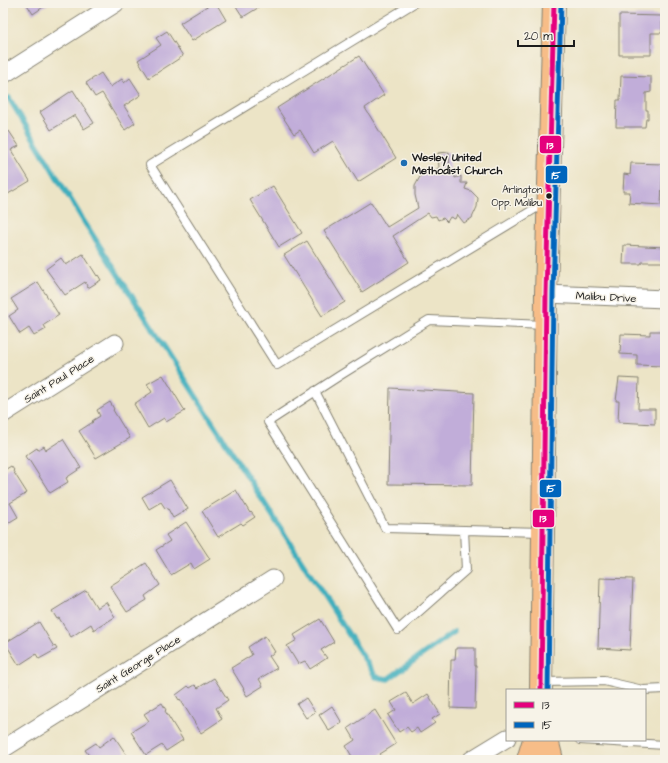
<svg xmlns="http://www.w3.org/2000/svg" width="668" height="763" viewBox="0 0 668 763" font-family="'Architects Daughter',sans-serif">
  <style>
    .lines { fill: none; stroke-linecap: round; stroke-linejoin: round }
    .stream { stroke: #41afbd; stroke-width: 5.5 }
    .building { fill: #c1add9 }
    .service-casing { stroke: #848071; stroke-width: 10 }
    .minor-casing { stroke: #848071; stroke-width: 19 }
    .primary-casing { stroke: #848071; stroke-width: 24 }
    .service { stroke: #fff; stroke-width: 8 }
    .minor { stroke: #fff; stroke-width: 17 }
    .primary { stroke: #f7bd88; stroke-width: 22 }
    .bus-1-casing { stroke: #f7f3e8; stroke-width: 8 }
    .bus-2-casing { stroke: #f7f3e8; stroke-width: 8 }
    .bus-1 { stroke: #e5007d; stroke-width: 5 }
    .bus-2 { stroke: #0065bd; stroke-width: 5 }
    .poi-dot { fill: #1f6fb2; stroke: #f7f3e8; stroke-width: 1.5 }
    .bus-dot { fill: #1c1c1c; stroke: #f7f3e8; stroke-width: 1.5 }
    .labels { text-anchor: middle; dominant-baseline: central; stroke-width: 3; stroke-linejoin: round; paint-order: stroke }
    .bus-label { font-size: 10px; fill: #1c1c1c; stroke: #f7f3e8; text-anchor: end }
    .poi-label { font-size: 11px; font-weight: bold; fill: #1c1c1c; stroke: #f7f3e8; text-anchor: start }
    .street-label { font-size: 11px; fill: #1c1c1c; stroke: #f7f3e8 }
    .line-badge { stroke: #f7f3e8; stroke-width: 1.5 }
    .badge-label { font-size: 11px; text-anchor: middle; font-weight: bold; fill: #fff }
  </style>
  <rect width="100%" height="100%" fill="#f7f3e8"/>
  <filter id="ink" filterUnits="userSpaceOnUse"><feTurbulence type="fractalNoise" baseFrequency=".025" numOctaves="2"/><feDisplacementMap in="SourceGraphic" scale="8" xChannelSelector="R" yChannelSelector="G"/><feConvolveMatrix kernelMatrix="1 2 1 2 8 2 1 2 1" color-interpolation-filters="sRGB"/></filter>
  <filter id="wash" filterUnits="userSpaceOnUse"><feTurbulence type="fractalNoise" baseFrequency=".012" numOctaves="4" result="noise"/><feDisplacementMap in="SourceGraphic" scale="16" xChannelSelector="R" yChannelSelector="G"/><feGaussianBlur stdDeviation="0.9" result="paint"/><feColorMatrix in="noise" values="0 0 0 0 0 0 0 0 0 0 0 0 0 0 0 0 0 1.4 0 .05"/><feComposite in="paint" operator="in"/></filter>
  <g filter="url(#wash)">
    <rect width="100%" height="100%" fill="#ece4c6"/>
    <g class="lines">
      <!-- stream -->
      <path class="stream" d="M9,98L83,220L376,677L388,679L454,632"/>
    </g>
    <g id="blocks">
      <!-- building -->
      <path class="building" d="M26,3H49L33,14Z
        M212,3H216L226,20L192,41L180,23Z
        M234,3H266L243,17Z
        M619,15L662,16V33H651V55H619Z
        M167,31L183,56L149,78L138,60L161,45L156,38Z
        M359,56L384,95L365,108L396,158L358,182L333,141L314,153L300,130L294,134L277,108Z
        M101,73L110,87L122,79L124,83L130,78L141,95L124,106L135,123L125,130L102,93L95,97L86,83Z
        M621,76L651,77V92L646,93V110H648V119H646L645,127H616L617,100H620Z
        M73,90L94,123L84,129L75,115L51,130L40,112Z
        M9,131L19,146L11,150L30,181L3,197V135Z
        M449,152L450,172L454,173L455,178L461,176V183H467L465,189L471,191L478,198L477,207L472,218L464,223L457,214L455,219L450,217L447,222L443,218L438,220L436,216L431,217L428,213L393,236L409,262L362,292L324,231L371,202L387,227L418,208L415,195V186L422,173L426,170L430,172L439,168L438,153Z
        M631,163L663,164L661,205L629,203L630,192H623L624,174L630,175Z
        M273,186L302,233L279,247L250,200Z
        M307,241L345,302L322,316L284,255Z
        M624,245L665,247V262H642L641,264H623Z
        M83,254L97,276L98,275L101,280L88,288L85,282L65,295L46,269L61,258L66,265Z
        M38,282L59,315L44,325L46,329L34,336L29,328L20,334L9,316L18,310L11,299Z
        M650,331H665V350H663V366L637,365V355L620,354L621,334L650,335Z
        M163,375L185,411L166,422L164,418L148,428L134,404L152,392L147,384Z
        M619,378L639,379L638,409H655V424L618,422L619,401H616Z
        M390,388L474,393L472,485L388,484Z
        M110,402L114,409L113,410L130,438L96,458L79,431L93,422L92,421L100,416L97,410Z
        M63,439L81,468L66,478L68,482L50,493L29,460L28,461L25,456L37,448L38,450L44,446L46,450Z
        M11,466L14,470L13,471L27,493L10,503L18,517L3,526V471Z
        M170,480L188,509L173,518L167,507L165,508L161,502L149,509L142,497Z
        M236,490L250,513L251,512L255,517L243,525L241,523L218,537L202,511Z
        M186,522L210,559L194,569L191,563L171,575L156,550L170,541L166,535Z
        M146,563L160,585L145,596L147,600L127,612L110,586Z
        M600,578L633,579L630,650L598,648Z
        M86,590L97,608L106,602L115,617L94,630L91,624L71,637L59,618L57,619L52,611Z
        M320,619L334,642L321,650L327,658L310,669L305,661L298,664L287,646L297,640L294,635Z
        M39,622L54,647L55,646L57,649L39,659L36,654L19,665L5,643Z
        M265,636L275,652L269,656L277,668L259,679L263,686L247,696L243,689H244L231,668L252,655L248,647Z
        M456,648H475V666H476L475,709L450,708L451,660H455Z
        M663,658H665V671H662Z
        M214,678L228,700L216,708L222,719L201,733L180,699L179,700L176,695L188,686L190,688L195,685L198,688Z
        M3,680L8,687L3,690Z
        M406,693L413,704L428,694L440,714L432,719L435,723L420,733L417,728L411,732L407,727L399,732L388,715L396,710L391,702Z
        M306,698L315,712L306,718L297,704Z
        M162,703L166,710L165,711L183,740L166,751L162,745L146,755L131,732L149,721L144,714Z
        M332,706L342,723L329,731L319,715Z
        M375,710L396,744L380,754L382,757L377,760H354L346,746L355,740L348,728Z
        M114,736L130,760H87L91,758L85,750L96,743L99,747Z"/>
    </g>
  </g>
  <g filter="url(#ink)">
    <use href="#blocks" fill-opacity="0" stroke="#848071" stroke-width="1"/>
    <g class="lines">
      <!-- service casing -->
      <g class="service-casing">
        <path id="service" d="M414,3L150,165L277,365L546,202
          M315,391L385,528L464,530L466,570L398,630L268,422L339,376L429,320L545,325
          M464,530L542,532
          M541,682L604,681L643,690
          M643,690L665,689
          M580,740L665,745"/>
      </g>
      <!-- minor casing -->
      <g class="minor-casing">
        <path id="minor" d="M3,75L116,3
          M546,294L665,299
          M3,414L115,343
          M3,749L273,579
          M471,760L507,738"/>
      </g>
      <!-- primary casing -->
      <g class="primary-casing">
        <path id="primary" d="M541,690L546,294L554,3
          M547,740L552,760
          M528,760L534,740"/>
      </g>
      <!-- service -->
      <use href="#service" class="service"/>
      <!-- minor -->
      <use href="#minor" class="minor"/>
      <!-- primary -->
      <use href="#primary" class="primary"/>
      <!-- bus-1 casing -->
      <g class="bus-1-casing">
        <path id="bus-1" d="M541,690L546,294L554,3"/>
      </g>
      <!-- bus-2 casing -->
      <g class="bus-2-casing">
        <path id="bus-2" d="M548,690L553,294L561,3"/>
      </g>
      <!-- bus-1 -->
      <use href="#bus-1" class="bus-1"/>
      <!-- bus-2 -->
      <use href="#bus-2" class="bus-2"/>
    </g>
  </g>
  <!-- markers -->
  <circle class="poi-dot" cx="404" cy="163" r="4"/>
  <circle class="bus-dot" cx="549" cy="196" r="3.5"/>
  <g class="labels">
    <!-- bus labels -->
    <g class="bus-label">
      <text x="542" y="190">Arlington<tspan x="542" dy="13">Opp. Malibu</tspan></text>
    </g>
    <!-- poi labels -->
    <g class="poi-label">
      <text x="412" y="157">Wesley United<tspan x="412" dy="13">Methodist Church</tspan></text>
    </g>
    <!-- street labels -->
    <g class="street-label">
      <text transform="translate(606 297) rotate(3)">Malibu Drive</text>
      <text transform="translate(59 379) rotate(-32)">Saint Paul Place</text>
      <text transform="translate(138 664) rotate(-32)">Saint George Place</text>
    </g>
  </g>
  <g class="line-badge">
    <rect x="539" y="135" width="23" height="19" rx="4" fill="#e5007d"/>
    <rect x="545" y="165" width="23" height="19" rx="4" fill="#0065bd"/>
    <rect x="539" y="479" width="23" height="19" rx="4" fill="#0065bd"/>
    <rect x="532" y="509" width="23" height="19" rx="4" fill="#e5007d"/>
  </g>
  <g class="badge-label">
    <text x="550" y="149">13</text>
    <text x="556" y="179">15</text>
    <text x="551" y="492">15</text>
    <text x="543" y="522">13</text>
  </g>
  <!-- margin -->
  <rect width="668" height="763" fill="none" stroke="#f7f3e8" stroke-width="16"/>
  <!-- legend -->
  <rect x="506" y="689" width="140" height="52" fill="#f7f3e8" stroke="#9f9d96"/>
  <rect x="514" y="702" width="20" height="6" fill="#e5007d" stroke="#9f9d96"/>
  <text x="542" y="709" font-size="12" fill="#1c1c1c">13</text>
  <rect x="514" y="722" width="20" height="6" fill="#0065bd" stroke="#9f9d96"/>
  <text x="542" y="729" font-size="12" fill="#1c1c1c">15</text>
  <!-- scale -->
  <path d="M518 40v6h56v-6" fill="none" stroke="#1c1c1c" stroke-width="2"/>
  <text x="524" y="40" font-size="12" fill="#1c1c1c" stroke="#f7f3e8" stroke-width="3" paint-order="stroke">20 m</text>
</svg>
